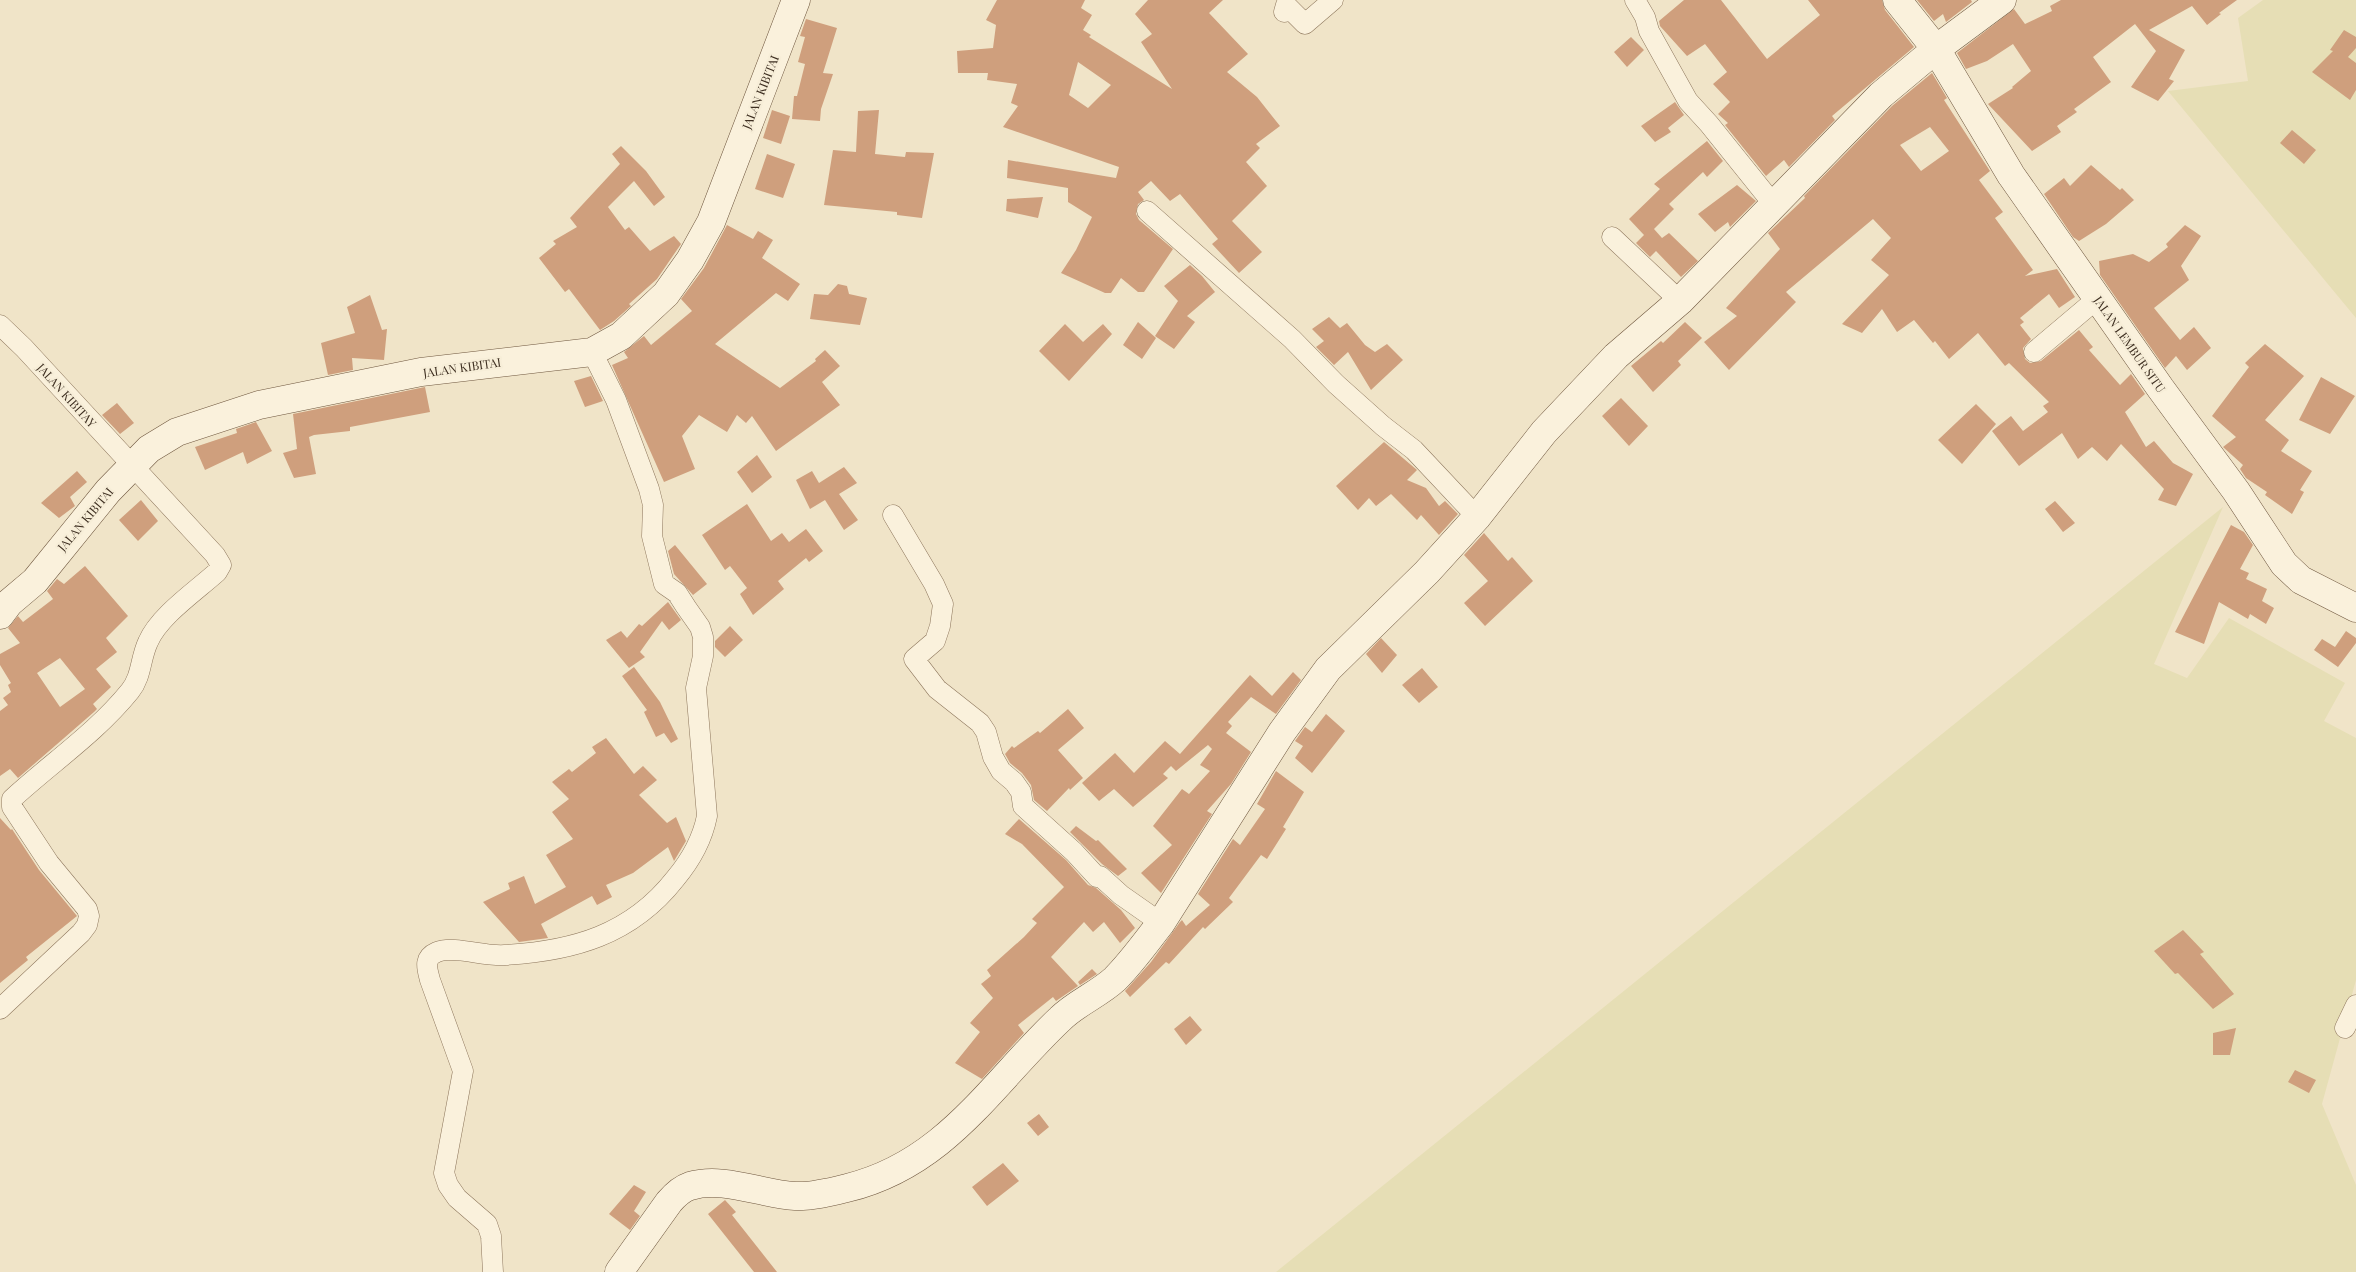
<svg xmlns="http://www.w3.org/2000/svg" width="2356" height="1272" viewBox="0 0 2356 1272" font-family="'Playfair Display',serif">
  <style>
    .farmland { fill: #e6deb5 }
    .building { fill: #cf9f7d; fill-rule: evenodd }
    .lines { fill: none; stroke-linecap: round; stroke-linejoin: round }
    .street-casing { stroke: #8d765c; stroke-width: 21 }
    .secondary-casing { stroke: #6f573f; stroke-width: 29 }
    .street { stroke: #faf1dc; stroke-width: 20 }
    .secondary { stroke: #faf1dc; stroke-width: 28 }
    .labels { text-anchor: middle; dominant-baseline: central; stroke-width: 4.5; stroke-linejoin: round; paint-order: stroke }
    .street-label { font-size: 12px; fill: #3d2e20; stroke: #f7eed8 }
  </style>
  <rect width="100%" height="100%" fill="#f0e4c8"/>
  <!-- farmland -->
  <path class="farmland" d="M2263,0H2356V318L2168,91L2248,81L2238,18Z
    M2223,507L2154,664L2187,678L2229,618L2345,683L2324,721L2356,738V980L2322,1104L2356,1185V1272H1276Z"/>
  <!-- building -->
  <path class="building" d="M997,0H1085L1081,8L1092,15L1083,30L1091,35L1089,37L1172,89L1141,42L1152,34L1135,14L1148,0H1223L1209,13L1248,54L1227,72L1257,97L1280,126L1256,144L1260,148L1246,162L1267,186L1232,221L1262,252L1239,273L1212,244L1218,239L1180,194L1170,201L1151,181L1138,192L1144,200L1138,204L1136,214L1139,220L1173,249L1144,292H1138L1121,278L1111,293H1105L1061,273L1076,250L1092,217L1068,202V188L1007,178L1008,160L1116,178L1119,167L1003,127L1018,106L1011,103L1017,84L987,80L988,73H958L957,51L993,48L996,25L986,20ZM1078,62L1111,85L1088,108L1069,95Z
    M1684,0H1721L1767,59L1820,15L1808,0H1882L1885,10L1914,47L1832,116L1835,120L1789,167L1784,160L1766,176L1725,125L1728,123L1718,114L1730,102L1713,84L1727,72L1705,44L1687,56L1660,26L1659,21Z
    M1917,0H1971L1972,2L1946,22L1943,14L1934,21Z
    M2061,0H2237L2219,13L2221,14L2207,25L2192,6L2149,30L2185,50L2169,79L2174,81L2158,101L2131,87L2156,51L2135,24L2093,57L2111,82L2074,109L2077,112L2057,126L2061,132L2032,151L1988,104L2013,88L2012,87L2031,71L2013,44L1987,61L1966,69L1957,53L2014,9L2025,24L2052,11L2050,6Z
    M806,19L837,28L823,73L833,74L821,109L820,121L792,119L794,96H797L805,64L798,62L805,37L800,36Z
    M2344,30L2356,37V48L2348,57L2356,63V90L2350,100L2312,72L2333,51L2330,50Z
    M1631,37L1644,50L1627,67L1614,52Z
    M1932,73L1947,98L1944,100L1990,171L1979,180L2003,212L1995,218L2033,270L2025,276L2057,269L2075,297L2059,308L2049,294L2020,318L2024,322L2020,325L2031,339L2023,348L2025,359L2030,363L2041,361L2079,330L2093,347L2089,350L2120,385L2131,374L2145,394L2125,412L2146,447L2154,441L2173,463L2193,474L2176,506L2158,500L2164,489L2121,444L2107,461L2092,447L2078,459L2062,433L2019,466L1992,431L2011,416L2023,431L2048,412L2043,406L2049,402L2009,363L2005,366L1978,333L1949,359L1935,341L1933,343L1914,320L1897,332L1882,309L1862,333L1842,324L1889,275L1871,260L1891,238L1873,219L1786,292L1796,302L1729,370L1704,342L1737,316L1726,308L1780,249L1768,233L1805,198L1804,196L1892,106ZM1930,127L1949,151L1921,171L1900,145Z
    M1675,102L1684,115L1668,128L1671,132L1655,142L1641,126Z
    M772,110L790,116L781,144L763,138Z
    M879,110L875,154L905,157L906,152L934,153L922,218L897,215V212L824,205L833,150L856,152L858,111Z
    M2292,130L2316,150L2304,164L2280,143Z
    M1707,141L1723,161L1707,177L1703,172L1669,204L1674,209L1654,229L1662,238L1669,233L1698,261L1681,277L1656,251L1650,257L1636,243L1644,235L1629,219L1660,189L1654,184Z
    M621,146L646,171L665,197L654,206L634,181L608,207L625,230L629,227L650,251L674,236L681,244L657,279L629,304L631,306L614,321L600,330L569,289L565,292L539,258L556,244L553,241L577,227L570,218L620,164L612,154Z
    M767,154L795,164L783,198L755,189Z
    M2091,165L2120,190L2122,188L2134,200L2106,224L2079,241L2073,237L2044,194L2064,178L2070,186Z
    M1737,185L1756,201L1730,227L1728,222L1715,232L1698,214Z
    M1043,197L1038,218L1006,211L1007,199Z
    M727,225L753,239L758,231L773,240L762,258L800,284L788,301L776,293L715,344L780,388L816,361L815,359L825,350L840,366L822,382L840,405L776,451L752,416L746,423L737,415L727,432L699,415L682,436L695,469L664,482L612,365L628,358L624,352L644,336L651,345L692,311L681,299L704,268Z
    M2185,225L2201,236L2181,266L2189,280L2154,308L2180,340L2194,327L2211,348L2187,370L2176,356L2165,368L2100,275L2099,261L2133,254L2149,262L2168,247L2166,244Z
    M1190,265L1202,276L1215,292L1187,316L1195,322L1174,349L1155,336L1178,301L1164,286Z
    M838,284L847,286L849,294L867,298L860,325L810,319L814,294L828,295Z
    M370,295L382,330L387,329L384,360L352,358L353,370L328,375L321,343L355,333L347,307Z
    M1329,317L1340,328L1347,323L1365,345L1375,352L1387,344L1403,360L1371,390L1348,352L1334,365L1316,347L1324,341L1312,329Z
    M1138,322L1156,338L1142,359L1123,345Z
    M1685,322L1702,338L1678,361L1681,365L1653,392L1631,366L1661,341L1663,343Z
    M1065,324L1083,342L1103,324L1112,334L1069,381L1039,351Z
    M2265,344L2304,376L2265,420L2289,440L2281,451L2312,471L2300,490L2304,492L2292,514L2265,495L2267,492L2246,478L2240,469L2243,465L2223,447L2236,437L2212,416L2249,367L2245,363Z
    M591,376L603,401L585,407L574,381Z
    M2321,377L2355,396L2330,434L2299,420Z
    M425,387L430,412L350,427V431L314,435L309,437L316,474L294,478L283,453L297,449L293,414Z
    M1621,398L1648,426L1629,446L1602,416Z
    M117,403L134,423L120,434L102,415Z
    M1976,404L1996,424L1962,464L1938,440Z
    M256,422L272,451L247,464L243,452L205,470L195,447L237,433L236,429Z
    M1384,442L1417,470L1407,480L1426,488L1439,506L1445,501L1458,514L1439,535L1421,515L1417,520L1391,494L1376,506L1369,498L1358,510L1336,486Z
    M757,455L772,477L752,493L737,472Z
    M844,467L857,483L839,494L858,520L844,530L825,500L810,509L796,480L812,471L819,483Z
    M77,471L87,482L70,497L75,506L59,518L41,503Z
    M141,500L158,521L138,541L119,520Z
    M2055,501L2075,523L2063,532L2045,509Z
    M747,504L771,541L782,533L789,542L806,529L823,551L809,562L806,558L778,581L784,589L753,615L740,594L747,588L730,566L725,570L702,535Z
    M2231,525L2244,532L2253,545L2240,569L2249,573L2246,579L2267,589L2262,601L2274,608L2266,624L2250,614L2248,619L2219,602L2204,644L2175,632Z
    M1484,533L1508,561L1512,557L1533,581L1485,626L1464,603L1488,581L1464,555Z
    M675,545L707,584L693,595L674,574L668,551Z
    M85,566L128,616L106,638L117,652L96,669L111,687L93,704L97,709L94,712L18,778L10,769L0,776V711L8,705L3,698L11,692L8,685L11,683L0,665V654L20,643L8,628L18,616L23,622L53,599L47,591L57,579L64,584ZM60,658L85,689L60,707L37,673Z
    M668,602L681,620L669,630L662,621L640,652L645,657L629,668L606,640L621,631L627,638L639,624L642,626Z
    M730,626L743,640L725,657L715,647V641Z
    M2346,631L2356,638V643L2338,667L2314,650L2322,639L2335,647Z
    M1381,638L1397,655L1382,673L1366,654Z
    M634,667L660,702L678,739L671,743L664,733L656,737L644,712L647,710L622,676Z
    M1422,668L1438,687L1419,703L1402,685Z
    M1293,672L1301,680L1276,714L1251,697L1228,722L1232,726L1226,733L1251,752L1231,784L1207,811L1212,814L1161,893L1141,873L1172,845L1153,826L1182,789L1189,794L1210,771L1200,765L1212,749L1208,745L1176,771L1171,766L1163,774L1168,778L1133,807L1114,789L1099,801L1082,783L1115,753L1134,773L1165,741L1180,754L1250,675L1272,696Z
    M1068,709L1084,728L1058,750L1083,778L1070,790L1069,788L1047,811L1034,800L1031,785L1022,773L1010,763L1005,754L1012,746L1014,748L1038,731L1040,733Z
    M1326,714L1345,731L1312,773L1295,758L1303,746L1295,741L1305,727L1312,732Z
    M606,738L634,774L643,766L657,780L639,795L667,823L676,817L686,841L674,861L668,847L633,873L606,885L612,897L597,905L592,896L541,924L548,938L519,942L483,902L510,889L508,883L524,876L535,904L566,887L546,855L573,839L552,812L569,799L552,782L569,769L572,772L596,753L592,747Z
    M1276,771L1304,792L1283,827L1286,829L1267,859L1261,855L1229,898L1233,902L1205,929L1203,927L1169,964L1166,962L1130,997L1125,991L1151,962L1180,922L1182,920L1186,926L1210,905L1198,894L1233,839L1240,845L1265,809L1257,804Z
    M0,818L11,830L12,829L39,870L77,916L26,957L28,960L0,983Z
    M1019,819L1066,860L1088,885L1096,888L1121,910L1135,928L1120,943L1104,922L1093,932L1084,922L1051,957L1078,986L1056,1001L1053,997L1018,1025L1024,1033L982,1079L955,1063L980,1032L970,1023L993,998L981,984L991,976L987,970L1024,937L1037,923L1032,919L1064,887L1022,844L1005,834Z
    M1076,826L1096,841L1098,840L1127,869L1118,876L1102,864L1070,832Z
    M2183,930L2204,952L2200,954L2234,994L2213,1009L2178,973L2175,974L2154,951Z
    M1092,969L1097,974L1080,985L1078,982Z
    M1190,1016L1202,1030L1186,1045L1174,1029Z
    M2236,1028L2230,1055H2213V1033Z
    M2295,1070L2316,1080L2309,1093L2288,1082Z
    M1039,1114L1049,1127L1038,1136L1027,1123Z
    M1003,1163L1019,1181L987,1206L972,1187Z
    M634,1185L646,1192L634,1211L640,1216L630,1230L609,1214Z
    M725,1200L736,1212L732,1215L777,1272H754L708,1214Z"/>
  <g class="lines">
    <!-- street casing -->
    <g class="street-casing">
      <path id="street" d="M1635,0L1645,17L1649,31L1688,101L1709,124L1774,205
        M1284,12L1286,5L1305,24L1333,0
        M1147,211L1292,339L1336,384L1383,426L1414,450L1477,517
        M1612,237L1680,301
        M0,325L24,348L215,555L221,565L217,572C196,591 159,616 148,642C140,659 142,676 130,691C96,733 51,763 12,799V807L49,863L87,909L89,916L87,925L81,933L0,1009
        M2034,352L2098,298
        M893,515L934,584L943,604L940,626L935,641L914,659L937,689L980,723L986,732L993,757L1001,771L1014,782L1021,792L1023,806L1074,852L1097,877L1100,876L1121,895L1161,923
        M2345,1028L2356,1005
        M493,1272L491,1236L487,1224L457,1198L448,1185L444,1173L463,1071L430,980C427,968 423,958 437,952C454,945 485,957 505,955C573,951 631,935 675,879C691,860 702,841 707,816L696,688L703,656V637L700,627L686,607L677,593L664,584L652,536L653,505L649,489L616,400L592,352"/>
    </g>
    <!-- secondary casing -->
    <g class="secondary-casing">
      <path id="secondary" d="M1897,0L1936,49L2011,175L2161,389L2236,491L2284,564L2301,580L2356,608
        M0,615L9,603L35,581L108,491L149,449L177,432L259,405L421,372L592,352L621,336L666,294L690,260L711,222L796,0
        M619,1272L669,1202C675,1195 681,1189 690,1186C723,1176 761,1194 795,1196C812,1197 831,1192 847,1188C946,1164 991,1084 1060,1019C1076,1003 1099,994 1115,979C1132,962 1146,942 1161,923L1282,732L1328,669L1427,572L1477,517L1544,432L1616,356L1680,301L1881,95L1936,49L2002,0"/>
    </g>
    <!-- street -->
    <use href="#street" class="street"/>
    <!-- secondary -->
    <use href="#secondary" class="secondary"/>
  </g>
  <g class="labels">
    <!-- street labels -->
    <g class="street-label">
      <text transform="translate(760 92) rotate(-68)">JALAN KIBITAI</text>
      <text transform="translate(2130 344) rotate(55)">JALAN LEMBUR SITU</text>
      <text transform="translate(462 367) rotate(-8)">JALAN KIBITAI</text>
      <text transform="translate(67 395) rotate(48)">JALAN KIBITAY</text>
      <text transform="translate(85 519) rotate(-50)">JALAN KIBITAI</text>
    </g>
  </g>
</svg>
